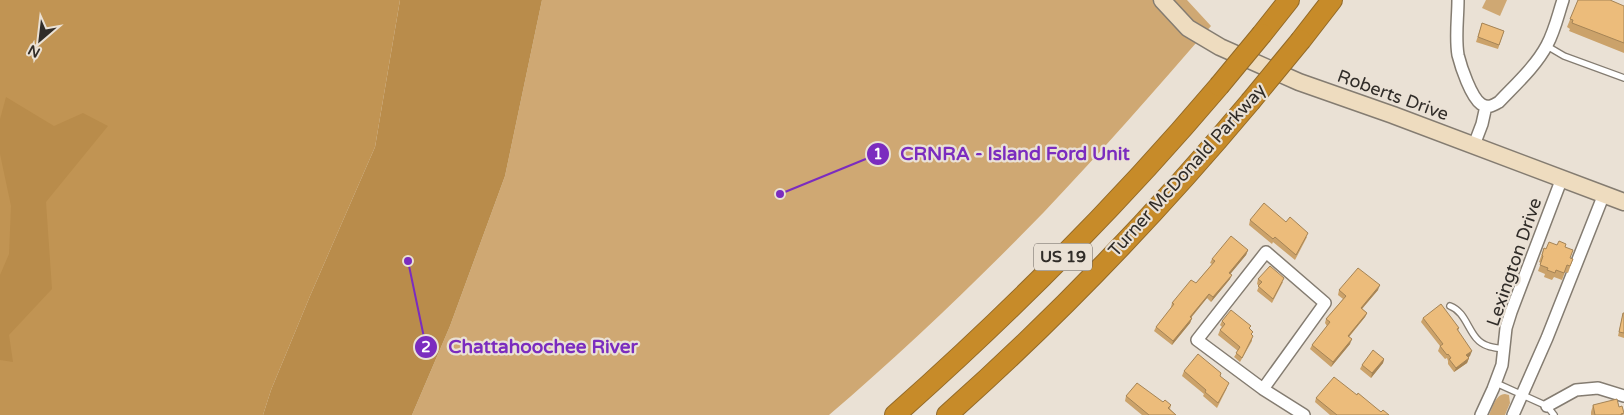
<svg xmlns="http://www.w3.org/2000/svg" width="1624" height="415" viewBox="0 0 1624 415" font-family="'Varela Round',sans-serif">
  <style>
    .green { fill: #cfa873 }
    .forest { fill: #c19453 }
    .water { fill: #b98c4b }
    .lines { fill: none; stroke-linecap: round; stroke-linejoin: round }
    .lane-casing { stroke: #847c71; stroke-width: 8 }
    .street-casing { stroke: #847c71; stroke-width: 14 }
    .secondary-casing { stroke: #847c71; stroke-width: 19 }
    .highway-casing { stroke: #926a29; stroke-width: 22 }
    .lane { stroke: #fff; stroke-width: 5.5 }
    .street { stroke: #fff; stroke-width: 11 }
    .secondary { stroke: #eedcbf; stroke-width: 16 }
    .highway { stroke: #c78b29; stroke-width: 20 }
    .highway-bridge-casing { stroke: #926a29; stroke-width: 22; stroke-linecap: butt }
    .highway-bridge { stroke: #c78b29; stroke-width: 20 }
    .wall { fill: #cba26a }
    .shaded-wall { fill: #a58456 }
    .building { fill: #ecbc7b; stroke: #a58456 }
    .labels { text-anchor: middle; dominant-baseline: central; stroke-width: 4.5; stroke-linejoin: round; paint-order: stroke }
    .shield { fill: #eae1d5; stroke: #68625c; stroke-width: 1 }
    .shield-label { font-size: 16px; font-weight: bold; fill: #302c28 }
    .street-label { font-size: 18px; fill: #302c28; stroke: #eae1d5 }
    .leader { fill: none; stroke: #7b2cbf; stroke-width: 2 }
    .callout-dot { fill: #7b2cbf; stroke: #eae1d5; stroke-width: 2 }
    .mark-label { font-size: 15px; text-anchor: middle; font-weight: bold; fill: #fff }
    .callout-label { font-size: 19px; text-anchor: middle; font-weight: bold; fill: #7b2cbf; stroke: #eae1d5; stroke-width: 4.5; stroke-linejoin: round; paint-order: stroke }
  </style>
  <rect width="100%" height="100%" fill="#eae1d5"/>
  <!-- green -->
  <path class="green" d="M542,0H1187L1211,26C1156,89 1101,152 1044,212C975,283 904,351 829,415H412L450,326L505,176Z
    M1486,0H1507L1500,16L1482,8Z
    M1505,394L1509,395L1510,403L1505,415H1489C1493,407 1495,395 1505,394Z"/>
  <!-- forest -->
  <path class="forest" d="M0,0H400L375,147L310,296L271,390L263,415H0Z"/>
  <!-- water -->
  <path class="water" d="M400,0H542L505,176L450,326L412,415H263L271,390L310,296L375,147Z
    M6,97L54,126L83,113L108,126L46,202L52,289L9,335L13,362L0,360V275L9,254L11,206L0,154V119Z"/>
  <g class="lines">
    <!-- lane casing -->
    <g class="lane-casing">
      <path id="lane" d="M1547,46L1564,56L1624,78
        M1450,306C1469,313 1468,340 1488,346C1493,348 1499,348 1504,349
        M1496,383L1547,406L1554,415"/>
    </g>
    <!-- street casing -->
    <g class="street-casing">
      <path id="street" d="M1458,0C1458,18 1455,37 1458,55C1461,67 1471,97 1481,104C1488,109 1494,105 1499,102C1516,84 1536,66 1547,45C1555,30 1558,15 1563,0
        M1474,145L1482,124L1486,106
        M1263,389L1197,340L1266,252L1325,303L1263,389L1304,415
        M1547,406L1576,390L1598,388L1624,396
        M1481,415L1493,389L1502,365L1506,328L1511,312L1562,178
        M1513,415L1547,338L1604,194"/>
    </g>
    <!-- secondary casing -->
    <g class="secondary-casing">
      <path id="secondary" d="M1162,0L1188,28L1220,47L1299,82L1393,115L1624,202"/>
    </g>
    <!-- highway casing -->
    <g class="highway-casing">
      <path id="highway" d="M1262,34L1289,0
        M1301,40L1332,0
        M895,415C1010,313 1119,204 1219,86
        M947,415C1055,319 1157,213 1250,102"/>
    </g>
    <!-- lane -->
    <use href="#lane" class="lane"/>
    <!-- street -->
    <use href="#street" class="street"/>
    <!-- secondary -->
    <use href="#secondary" class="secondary"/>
    <!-- highway -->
    <use href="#highway" class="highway"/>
    <!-- highway-bridge casing -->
    <g class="highway-bridge-casing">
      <path id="highway-bridge" d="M1219,86L1262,34
        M1250,102L1301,40"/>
    </g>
    <!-- highway-bridge -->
    <use href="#highway-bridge" class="highway-bridge"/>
  </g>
  <!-- wall -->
  <path class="wall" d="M1578,0L1624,6V53L1569,31L1570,29L1567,27Z
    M1482,23L1504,31L1498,49L1476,42Z
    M1250,220L1286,222L1307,237L1295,260L1273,242L1272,244L1249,225Z
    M1565,247L1570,258L1573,259L1568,273L1565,272L1562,280L1554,277L1552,280L1544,277L1545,274L1538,271L1541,263L1539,262L1544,248L1546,249Z
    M1248,250L1246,255L1230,274V279L1211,302L1207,298L1191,318H1192L1190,323L1172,345L1154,331L1156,327L1172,308L1171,307L1172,303L1196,283L1212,264L1210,263L1212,259Z
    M1258,279L1283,282L1272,303L1257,291L1259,286L1257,284Z
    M1339,290H1378L1362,309L1367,313L1365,317L1349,337L1350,344L1331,367L1310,349L1312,345L1327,326L1325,323L1326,319L1343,299L1338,295Z
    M1623,313H1624V338L1618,336Z
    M1423,318L1459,328L1458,331L1470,356L1468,357L1469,358L1467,363L1454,372L1448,364V361L1447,358L1445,359L1438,351L1440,346L1421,322Z
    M1222,321L1249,329L1252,335V341L1240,362L1234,357L1238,351L1218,335L1220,330L1222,327L1220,325Z
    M1384,359L1383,363L1371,378L1360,369L1362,365Z
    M1184,371L1220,376L1227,388L1217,408L1203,396L1204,394L1182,376Z
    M1357,395L1381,412L1389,415H1330L1315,402L1316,398Z
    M1126,396L1163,402L1171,405L1170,409L1176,415H1142L1125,401Z
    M1593,405L1619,407L1624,414L1623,415H1591V412Z"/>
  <!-- shaded-wall -->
  <path class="shaded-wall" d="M1248,250L1246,255L1227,278L1229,273Z
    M1232,275L1230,279L1211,302L1213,297Z
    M1380,285L1378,290L1359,312L1361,308Z
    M1209,294L1207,298L1188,321L1190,317Z
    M1367,313L1365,317L1346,340L1348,336Z
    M1192,318L1190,323L1172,345L1173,341Z
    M1352,339L1350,344L1331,367L1333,362Z
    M1472,351L1470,356L1465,360L1466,355Z
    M1469,358L1467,363L1454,372L1456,368Z
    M1384,359L1383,363L1371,378L1372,373Z"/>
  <!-- building -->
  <path class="building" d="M1578,0H1610L1624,6V43L1572,23L1573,20L1570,19Z
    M1482,23L1504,31L1499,45L1478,37Z
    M1264,203L1286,222L1290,217L1308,233L1296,255L1275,237L1273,239L1250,220Z
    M1231,236L1248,250L1229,273L1232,275L1213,297L1209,294L1190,317L1192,318L1173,341L1156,327L1174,304L1172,303L1191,280L1196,283L1215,261L1212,259Z
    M1559,241L1566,244L1565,247L1573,250L1570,258L1573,259L1570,266L1567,265L1564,273L1556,270L1555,273L1547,270L1548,268L1540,265L1543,256L1542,255L1544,248L1546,249L1549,242L1557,245Z
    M1270,266L1284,278L1273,299L1258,286L1262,282L1258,279Z
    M1358,268L1380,285L1361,308L1367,313L1348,336L1352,339L1333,362L1312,345L1330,322L1326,319L1346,296L1339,290Z
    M1441,304L1459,328L1457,329L1472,351L1466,355L1469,358L1456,368L1449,359L1451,358L1448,354L1447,355L1440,346L1443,344L1423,318Z
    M1231,310L1251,326L1249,328L1253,332L1251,334L1253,336L1242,358L1236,353L1240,347L1220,330L1225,324L1222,321Z
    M1623,313H1624V333L1619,332Z
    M1373,350L1384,359L1372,373L1362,365Z
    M1198,354L1221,373L1220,376L1229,383L1218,403L1205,392L1206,390L1184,371Z
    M1334,377L1357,395L1358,393L1381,412L1383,410L1389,415H1337L1316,398Z
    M1137,383L1163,402L1165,400L1171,405L1168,408L1176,415H1149L1126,396Z
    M1617,399L1619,407L1622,406L1624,413L1621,414V415H1595L1593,405Z"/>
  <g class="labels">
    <!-- shield labels -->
    <rect class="shield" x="1034" y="243.5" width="58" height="27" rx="4"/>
    <g class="shield-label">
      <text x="1063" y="257">US 19</text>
    </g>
    <!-- street labels -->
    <g class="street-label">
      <text transform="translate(1393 95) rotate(20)">Roberts Drive</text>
      <text transform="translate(1187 170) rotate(-48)">Turner McDonald Parkway</text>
      <text transform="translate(1514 262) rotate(-71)">Lexington Drive</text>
    </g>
  </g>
  <!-- callouts -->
  <path class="leader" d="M780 194L878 154M408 261L426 347"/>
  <g class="callout-dot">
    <circle cx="780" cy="194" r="5"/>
    <circle cx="408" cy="261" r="5"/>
    <circle cx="878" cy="154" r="12"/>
    <circle cx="426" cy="347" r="12"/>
  </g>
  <g class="mark-label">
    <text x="878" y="159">1</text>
    <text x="426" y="352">2</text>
  </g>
  <g class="callout-label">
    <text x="1015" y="160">CRNRA - Island Ford Unit</text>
    <text x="543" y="353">Chattahoochee River</text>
  </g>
  <!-- north arrow -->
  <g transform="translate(40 40) rotate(208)" stroke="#eae1d5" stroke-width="4" paint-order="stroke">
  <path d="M0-4L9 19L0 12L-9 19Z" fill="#302c28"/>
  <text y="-8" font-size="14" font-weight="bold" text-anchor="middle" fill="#302c28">N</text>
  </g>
</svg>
